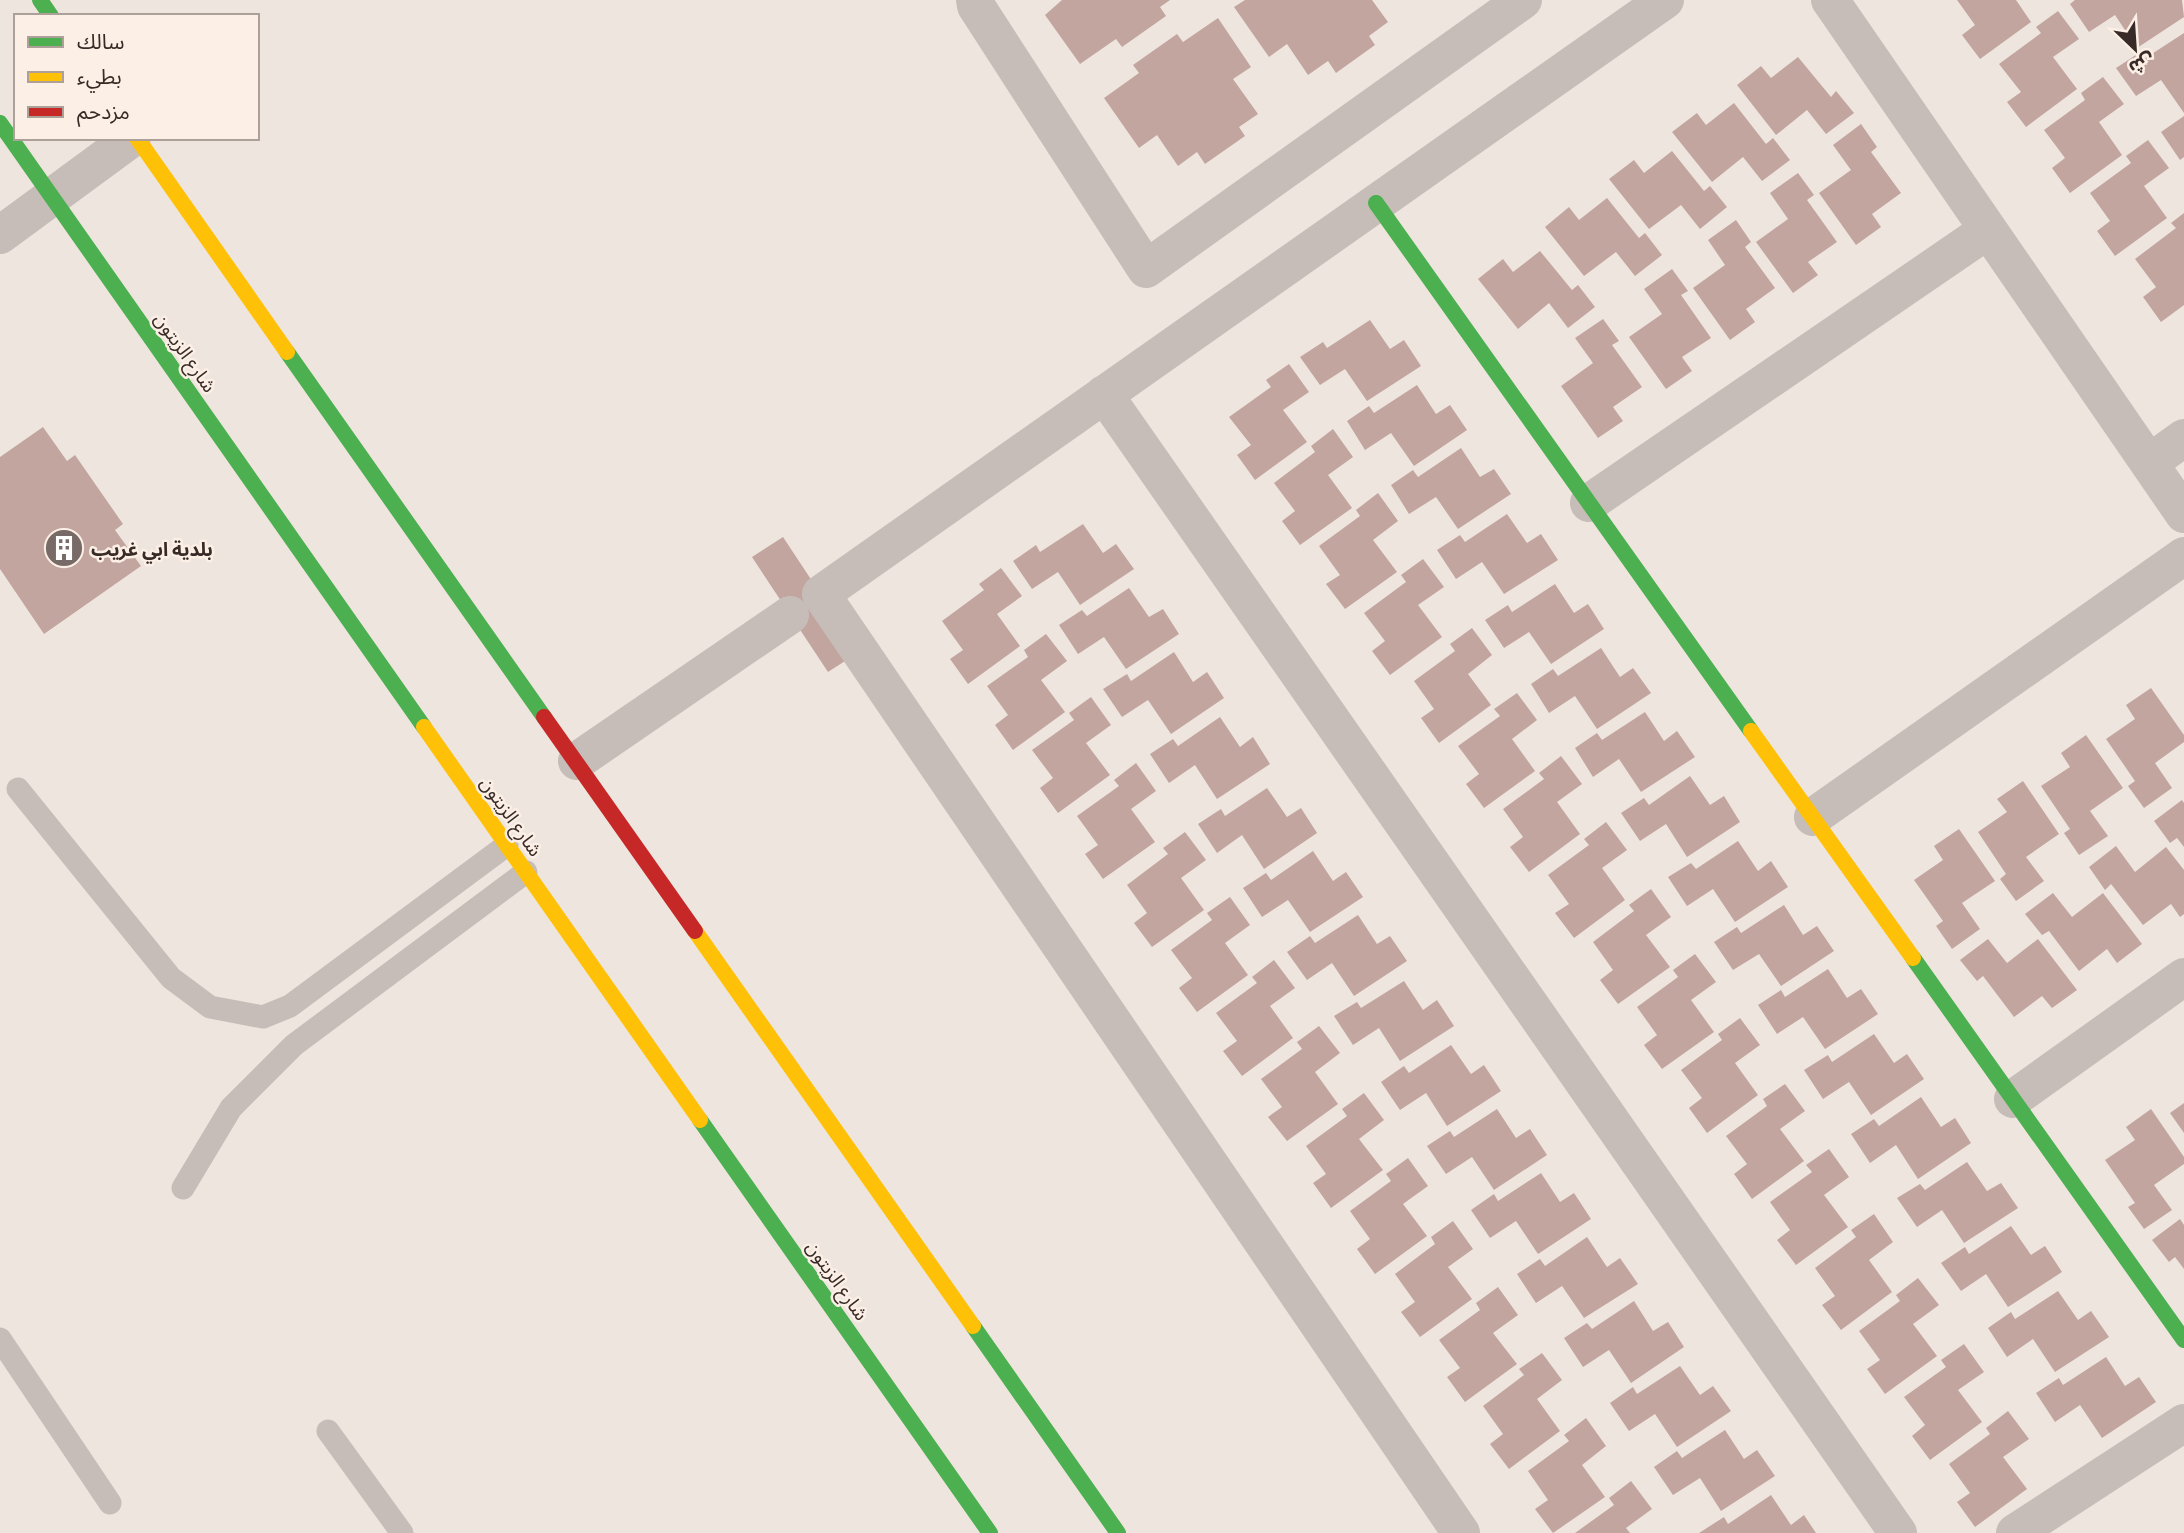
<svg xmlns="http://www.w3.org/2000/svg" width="2184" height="1533" viewBox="0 0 2184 1533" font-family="Barlow,'Noto Sans Arabic',sans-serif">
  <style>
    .building { fill: #c3a59f }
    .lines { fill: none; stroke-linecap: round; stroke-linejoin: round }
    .lane { stroke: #c7bdb8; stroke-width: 23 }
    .street { stroke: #c7bdb8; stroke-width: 38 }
    .fast { stroke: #4caf50; stroke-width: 16 }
    .slow { stroke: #ffc107; stroke-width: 16 }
    .jam { stroke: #c62828; stroke-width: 16 }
    .labels { text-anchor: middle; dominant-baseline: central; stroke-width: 5; stroke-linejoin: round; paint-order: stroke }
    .street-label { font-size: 19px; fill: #382a26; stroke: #fbefe6 }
    .poi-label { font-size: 19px; font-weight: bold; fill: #382a26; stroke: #fbefe6; text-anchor: start }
  </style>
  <rect width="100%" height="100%" fill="#eee5df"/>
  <!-- building -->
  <path class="building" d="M1062,0H1170L1160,7L1166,16L1122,47L1116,39L1080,64L1045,15Z
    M1245,0H1372L1388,22L1369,36L1375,45L1336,73L1328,61L1308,75L1287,44L1269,57L1234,7Z
    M1957,0H2016L2031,22L1980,59L1962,35L1975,25Z
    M2075,0H2182L2184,17L2137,48L2115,15L2089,32L2070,4Z
    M2058,11L2079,39L2053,57L2077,89L2026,127L2007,102L2021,92L1999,64L2041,33L2036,27Z
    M1218,18L1251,67L1233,79L1258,114L1239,127L1245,136L1205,164L1197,152L1178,166L1157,135L1139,148L1104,98L1139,73L1133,65L1177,34L1183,42Z
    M2184,33V113L2161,80L2136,96L2116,68L2139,53L2144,59Z
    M1798,57L1831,97L1836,91L1854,113L1826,134L1807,110L1776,135L1737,85L1761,66L1771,78Z
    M2103,77L2124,104L2099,122L2122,155L2070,193L2052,168L2065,158L2044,130L2085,100L2081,93Z
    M1734,103L1766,144L1773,138L1790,160L1762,181L1743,157L1712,182L1672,132L1697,113L1706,125Z
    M2184,116V157L2180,160L2161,132Z
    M1861,124L1877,147L1871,152L1901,193L1872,214L1881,227L1856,245L1819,193L1851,170L1833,145Z
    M2148,140L2169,168L2144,186L2167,218L2115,256L2097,231L2110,221L2090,193L2131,163L2126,156Z
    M1672,151L1704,191L1710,186L1727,207L1700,229L1681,205L1649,229L1609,179L1634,160L1644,173Z
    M1798,173L1814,195L1807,200L1837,242L1808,262L1818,275L1793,293L1756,242L1788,219L1770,193Z
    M1607,198L1639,238L1645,233L1662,255L1635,276L1616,252L1584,276L1545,227L1569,207L1579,220Z
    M2184,213V305L2161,322L2143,297L2156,287L2135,259L2176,228L2171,223Z
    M1736,220L1751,242L1745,247L1775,288L1746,309L1755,322L1730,340L1693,288L1725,265L1708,240Z
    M1540,251L1572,290L1578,285L1595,307L1568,328L1549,303L1518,329L1478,279L1503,259L1513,272Z
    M1672,269L1688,291L1681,295L1711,338L1682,357L1692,371L1666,389L1629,337L1662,314L1644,289Z
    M1603,319L1619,341L1612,345L1642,387L1613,407L1623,421L1598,438L1561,386L1593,363L1575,338Z
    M1370,320L1390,349L1404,340L1421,366L1367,401L1345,369L1320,385L1300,357L1323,342L1327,348Z
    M1289,364L1309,392L1283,410L1307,442L1255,480L1237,455L1251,445L1229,417L1271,387L1266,380Z
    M1417,385L1436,414L1450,405L1467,430L1414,466L1391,433L1365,450L1347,421L1369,406L1374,413Z
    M43,427L67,461L75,455L123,524L115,530L141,566L44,634L0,569V457Z
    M1333,429L1353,457L1328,475L1352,508L1300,545L1282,521L1295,511L1274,483L1315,452L1311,446Z
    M1461,448L1480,477L1494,469L1511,494L1458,529L1436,497L1409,514L1391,485L1413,470L1418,477Z
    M1378,493L1398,521L1373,540L1397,572L1345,609L1326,584L1340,575L1319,546L1360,516L1356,510Z
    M1507,514L1527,543L1541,534L1558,560L1504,594L1482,562L1456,579L1437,550L1460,535L1465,542Z
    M1083,524L1103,553L1116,544L1134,569L1080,605L1058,572L1032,589L1013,561L1036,545L1040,552Z
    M783,537L859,652L828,672L752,557Z
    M1423,559L1444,587L1418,605L1442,637L1390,675L1372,651L1385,641L1364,613L1406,582L1401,575Z
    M1001,568L1022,596L997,614L1020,646L968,684L950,659L963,650L942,621L984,590L979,584Z
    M1555,584L1574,613L1588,604L1604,629L1551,664L1529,632L1504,648L1485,620L1508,605L1512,612Z
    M1129,588L1149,617L1163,609L1179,634L1126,669L1104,637L1078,654L1059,625L1082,610L1087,616Z
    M1472,628L1492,655L1468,674L1491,705L1439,743L1421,718L1434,709L1414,681L1455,651L1450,644Z
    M1046,634L1067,661L1041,680L1065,712L1013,750L995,725L1008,715L987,686L1028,657L1024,650Z
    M1601,648L1620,677L1633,668L1651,693L1597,729L1575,696L1549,713L1531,684L1553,669L1558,676Z
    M1174,652L1193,682L1207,672L1224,698L1171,734L1148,700L1122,717L1103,689L1127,674L1131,681Z
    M2151,688L2184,735V742L2155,763L2172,788L2144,808L2128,786L2135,781L2106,739L2135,719L2126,705Z
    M1517,693L1537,720L1512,739L1535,771L1484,808L1466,784L1479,774L1458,746L1500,716L1494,709Z
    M1091,697L1111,725L1086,743L1110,775L1058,813L1040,788L1053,778L1032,750L1074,720L1069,713Z
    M1645,712L1664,741L1677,731L1695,757L1641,792L1619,759L1593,777L1575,748L1597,733L1602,740Z
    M1220,717L1240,747L1253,737L1270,764L1217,799L1195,765L1169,783L1150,754L1173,739L1178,746Z
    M2086,735L2123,788L2090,811L2108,836L2079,855L2064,833L2070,829L2041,786L2070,767L2061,753Z
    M1561,756L1582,784L1557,802L1580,834L1529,872L1510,847L1523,837L1503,809L1544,779L1539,773Z
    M1136,763L1156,791L1131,809L1155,842L1103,879L1085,854L1098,845L1077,816L1119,786L1114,780Z
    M1690,776L1710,805L1724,796L1740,822L1687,857L1666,824L1640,841L1621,813L1644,798L1649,805Z
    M2023,781L2059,834L2026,857L2044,881L2016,901L2000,879L2006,874L1978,832L2007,812L1997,799Z
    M1267,788L1287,817L1301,808L1317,833L1264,869L1242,835L1217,853L1198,824L1221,809L1225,816Z
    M2182,800L2184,803V847L2177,838L2170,843L2154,821Z
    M1606,822L1627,850L1602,868L1625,900L1574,938L1555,913L1569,904L1548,875L1589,845L1584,839Z
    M1959,829L1995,881L1962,903L1980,929L1952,949L1936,926L1943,921L1914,880L1943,860L1934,846Z
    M1185,832L1206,860L1181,878L1204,910L1152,947L1134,923L1147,913L1127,885L1168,854L1163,848Z
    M1738,841L1758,871L1771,861L1788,887L1735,922L1713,889L1687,906L1668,877L1691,863L1696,869Z
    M2116,846L2135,872L2166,847L2184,870V914L2180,917L2171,904L2143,925L2111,884L2105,890L2089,867Z
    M1313,851L1333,881L1346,872L1363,897L1310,932L1288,900L1262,917L1243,888L1266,873L1271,880Z
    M1651,889L1671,917L1646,935L1670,967L1618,1004L1600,980L1613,970L1593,942L1634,911L1629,905Z
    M2053,893L2072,917L2103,893L2142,944L2117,963L2107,949L2079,971L2049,931L2042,935L2025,914Z
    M1230,897L1250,925L1225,943L1248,975L1197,1012L1179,988L1192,978L1171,950L1212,920L1207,913Z
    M1784,905L1803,935L1817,926L1834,951L1781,986L1759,954L1733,970L1714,942L1737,927L1741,933Z
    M1358,915L1377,944L1390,936L1407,961L1354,996L1332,963L1307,980L1287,952L1310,936L1315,943Z
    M1988,939L2007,963L2038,939L2077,990L2052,1008L2042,996L2014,1017L1983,976L1977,981L1960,960Z
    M1695,954L1716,982L1691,1000L1714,1032L1662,1069L1644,1045L1657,1035L1637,1007L1678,977L1673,970Z
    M1274,960L1295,988L1270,1006L1293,1038L1242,1076L1223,1051L1237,1041L1216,1013L1257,983L1252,977Z
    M1828,969L1847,998L1861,989L1878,1014L1825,1049L1803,1017L1777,1034L1758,1005L1781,990L1785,997Z
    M1404,981L1423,1010L1437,1000L1454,1026L1400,1061L1379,1028L1353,1045L1334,1016L1357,1002L1361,1008Z
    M1740,1018L1760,1045L1735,1063L1758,1095L1707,1133L1689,1108L1702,1098L1681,1070L1722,1040L1718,1034Z
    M1319,1026L1340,1053L1315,1072L1338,1104L1287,1141L1268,1117L1282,1107L1261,1079L1302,1049L1297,1042Z
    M1874,1034L1894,1063L1907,1054L1924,1079L1871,1115L1849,1082L1823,1099L1804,1070L1828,1055L1832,1062Z
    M1451,1045L1471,1074L1484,1065L1501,1091L1447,1126L1426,1093L1400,1110L1381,1082L1404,1066L1409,1073Z
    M1785,1084L1805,1111L1780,1129L1804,1161L1752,1199L1734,1174L1747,1164L1726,1136L1767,1106L1763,1099Z
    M1364,1093L1384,1120L1359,1139L1383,1170L1331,1208L1313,1183L1326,1174L1306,1146L1347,1116L1342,1109Z
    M1921,1097L1941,1127L1955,1118L1971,1143L1918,1179L1896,1145L1870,1163L1851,1134L1874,1119L1879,1126Z
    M2184,1103V1133L2170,1113Z
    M1497,1109L1516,1138L1530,1129L1547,1155L1494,1190L1472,1157L1446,1174L1427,1146L1450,1131L1454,1137Z
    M2151,1109L2184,1157V1164L2154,1185L2172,1210L2144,1229L2128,1207L2135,1203L2105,1160L2135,1140L2126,1127Z
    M1829,1149L1849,1177L1824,1195L1848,1227L1796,1265L1777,1240L1790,1230L1770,1202L1812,1172L1806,1165Z
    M1408,1158L1428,1186L1403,1204L1427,1236L1375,1274L1357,1249L1370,1239L1350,1211L1391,1181L1386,1174Z
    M1967,1162L1987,1191L2001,1183L2018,1208L1964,1243L1942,1210L1917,1227L1897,1198L1920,1184L1925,1190Z
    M1541,1173L1560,1202L1574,1193L1591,1219L1538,1254L1516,1221L1490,1238L1471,1210L1494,1194L1498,1201Z
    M1874,1214L1893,1242L1869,1260L1892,1292L1841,1330L1822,1305L1835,1296L1815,1268L1856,1237L1851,1230Z
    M2180,1219L2184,1225V1269L2175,1257L2169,1262L2152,1240Z
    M1453,1221L1473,1249L1448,1267L1472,1299L1420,1337L1401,1312L1415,1302L1395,1274L1435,1244L1431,1237Z
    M2011,1226L2031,1255L2045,1246L2062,1272L2008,1307L1986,1274L1961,1291L1941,1263L1965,1247L1969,1254Z
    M1587,1237L1607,1267L1620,1258L1638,1284L1584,1318L1562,1286L1536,1303L1517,1274L1540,1259L1545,1266Z
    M1918,1278L1939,1305L1913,1324L1937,1356L1885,1394L1867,1369L1880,1360L1859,1331L1900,1301L1896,1295Z
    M1498,1287L1518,1315L1493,1333L1517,1364L1465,1402L1447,1377L1460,1368L1439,1340L1480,1310L1476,1303Z
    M2058,1291L2078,1320L2091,1311L2109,1337L2055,1372L2033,1339L2007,1357L1988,1328L2011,1312L2015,1319Z
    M1634,1301L1653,1331L1668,1322L1684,1347L1631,1383L1609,1350L1583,1367L1564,1338L1587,1323L1592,1329Z
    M1964,1344L1984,1372L1958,1390L1982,1422L1930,1460L1912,1436L1925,1425L1904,1397L1946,1367L1941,1360Z
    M1542,1353L1562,1380L1537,1399L1560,1431L1509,1469L1490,1444L1503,1434L1483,1406L1524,1375L1519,1369Z
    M2106,1357L2125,1386L2139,1377L2156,1402L2102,1438L2080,1405L2055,1422L2036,1393L2059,1378L2063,1385Z
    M1680,1366L1700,1395L1713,1386L1731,1411L1677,1447L1655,1414L1629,1431L1610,1403L1633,1387L1637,1394Z
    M2008,1411L2029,1439L2003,1457L2027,1489L1975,1527L1957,1502L1970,1493L1949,1464L1990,1434L1986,1428Z
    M1586,1418L1606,1446L1582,1465L1605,1497L1553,1533L1535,1509L1548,1500L1528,1471L1569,1441L1564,1435Z
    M1725,1430L1744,1459L1757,1450L1775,1476L1721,1511L1700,1478L1673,1495L1654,1467L1677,1451L1682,1458Z
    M1631,1481L1652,1509L1626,1528L1630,1533H1575L1614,1505L1609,1498Z
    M1771,1495L1791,1525L1804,1515L1816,1533H1699L1724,1517L1728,1524Z"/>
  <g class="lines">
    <!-- lane -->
    <path class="lane" d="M18,789L171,978L210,1007L263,1017L290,1006L507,845
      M183,1188L231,1108L294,1045L526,872
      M0,1339L110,1503
      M328,1431L402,1533"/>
    <!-- street -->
    <path class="street" d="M975,0L976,6L1146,269L1523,0
      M1830,0L2184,514
      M0,235L132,138
      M1104,394L1898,1533
      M2149,463L2184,438
      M1589,503L1988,230
      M577,761L790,615
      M1813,817L2184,556
      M2013,1099L2184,977
      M1461,1533L821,594L1665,0
      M2015,1533L2184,1423"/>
    <!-- fast -->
    <path class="fast" d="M40,0L51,16
      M0,123L424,727
      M1376,203L1751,731
      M287,352L544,717
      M1913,958L2184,1340
      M700,1120L990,1533
      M973,1326L1118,1533"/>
    <!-- slow -->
    <path class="slow" d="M137,138L287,352
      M424,727L700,1120
      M1751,731L1913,958
      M695,931L973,1326"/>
    <!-- jam -->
    <path class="jam" d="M544,717L695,931"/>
  </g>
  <!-- icons -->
  <defs>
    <g id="building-disc" transform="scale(2.0125)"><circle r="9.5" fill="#786b67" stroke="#fbefe6"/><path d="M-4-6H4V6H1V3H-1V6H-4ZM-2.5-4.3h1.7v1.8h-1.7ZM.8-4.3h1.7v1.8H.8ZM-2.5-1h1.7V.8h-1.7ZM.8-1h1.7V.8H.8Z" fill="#fff"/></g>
  </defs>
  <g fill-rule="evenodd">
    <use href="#building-disc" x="64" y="548"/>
  </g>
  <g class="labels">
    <!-- street labels -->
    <g class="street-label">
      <text transform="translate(186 352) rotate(55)">شارع الزيتون</text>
      <text transform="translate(512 816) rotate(55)">شارع الزيتون</text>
      <text transform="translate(838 1280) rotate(55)">شارع الزيتون</text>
    </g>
    <!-- poi labels -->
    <g class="poi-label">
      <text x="91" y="548">بلدية ابي غريب</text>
    </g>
  </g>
  <!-- legend -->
  <rect x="14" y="14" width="245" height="126" fill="#fbefe6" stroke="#ada099" stroke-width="2"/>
  <rect x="28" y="37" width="35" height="10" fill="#4caf50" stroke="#ada099" stroke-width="2"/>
  <text x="77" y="49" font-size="21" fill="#382a26">سالك</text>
  <rect x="28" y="72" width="35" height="10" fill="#ffc107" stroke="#ada099" stroke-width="2"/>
  <text x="77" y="84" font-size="21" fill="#382a26">بطيء</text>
  <rect x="28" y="107" width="35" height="10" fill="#c62828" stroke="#ada099" stroke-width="2"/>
  <text x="77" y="119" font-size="21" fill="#382a26">مزدحم</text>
  <!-- north arrow -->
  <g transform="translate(2135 49) rotate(155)" stroke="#fbefe6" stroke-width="5" paint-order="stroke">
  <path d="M0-5L12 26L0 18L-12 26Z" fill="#382a26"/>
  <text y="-10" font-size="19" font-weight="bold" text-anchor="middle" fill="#382a26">ش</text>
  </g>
</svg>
